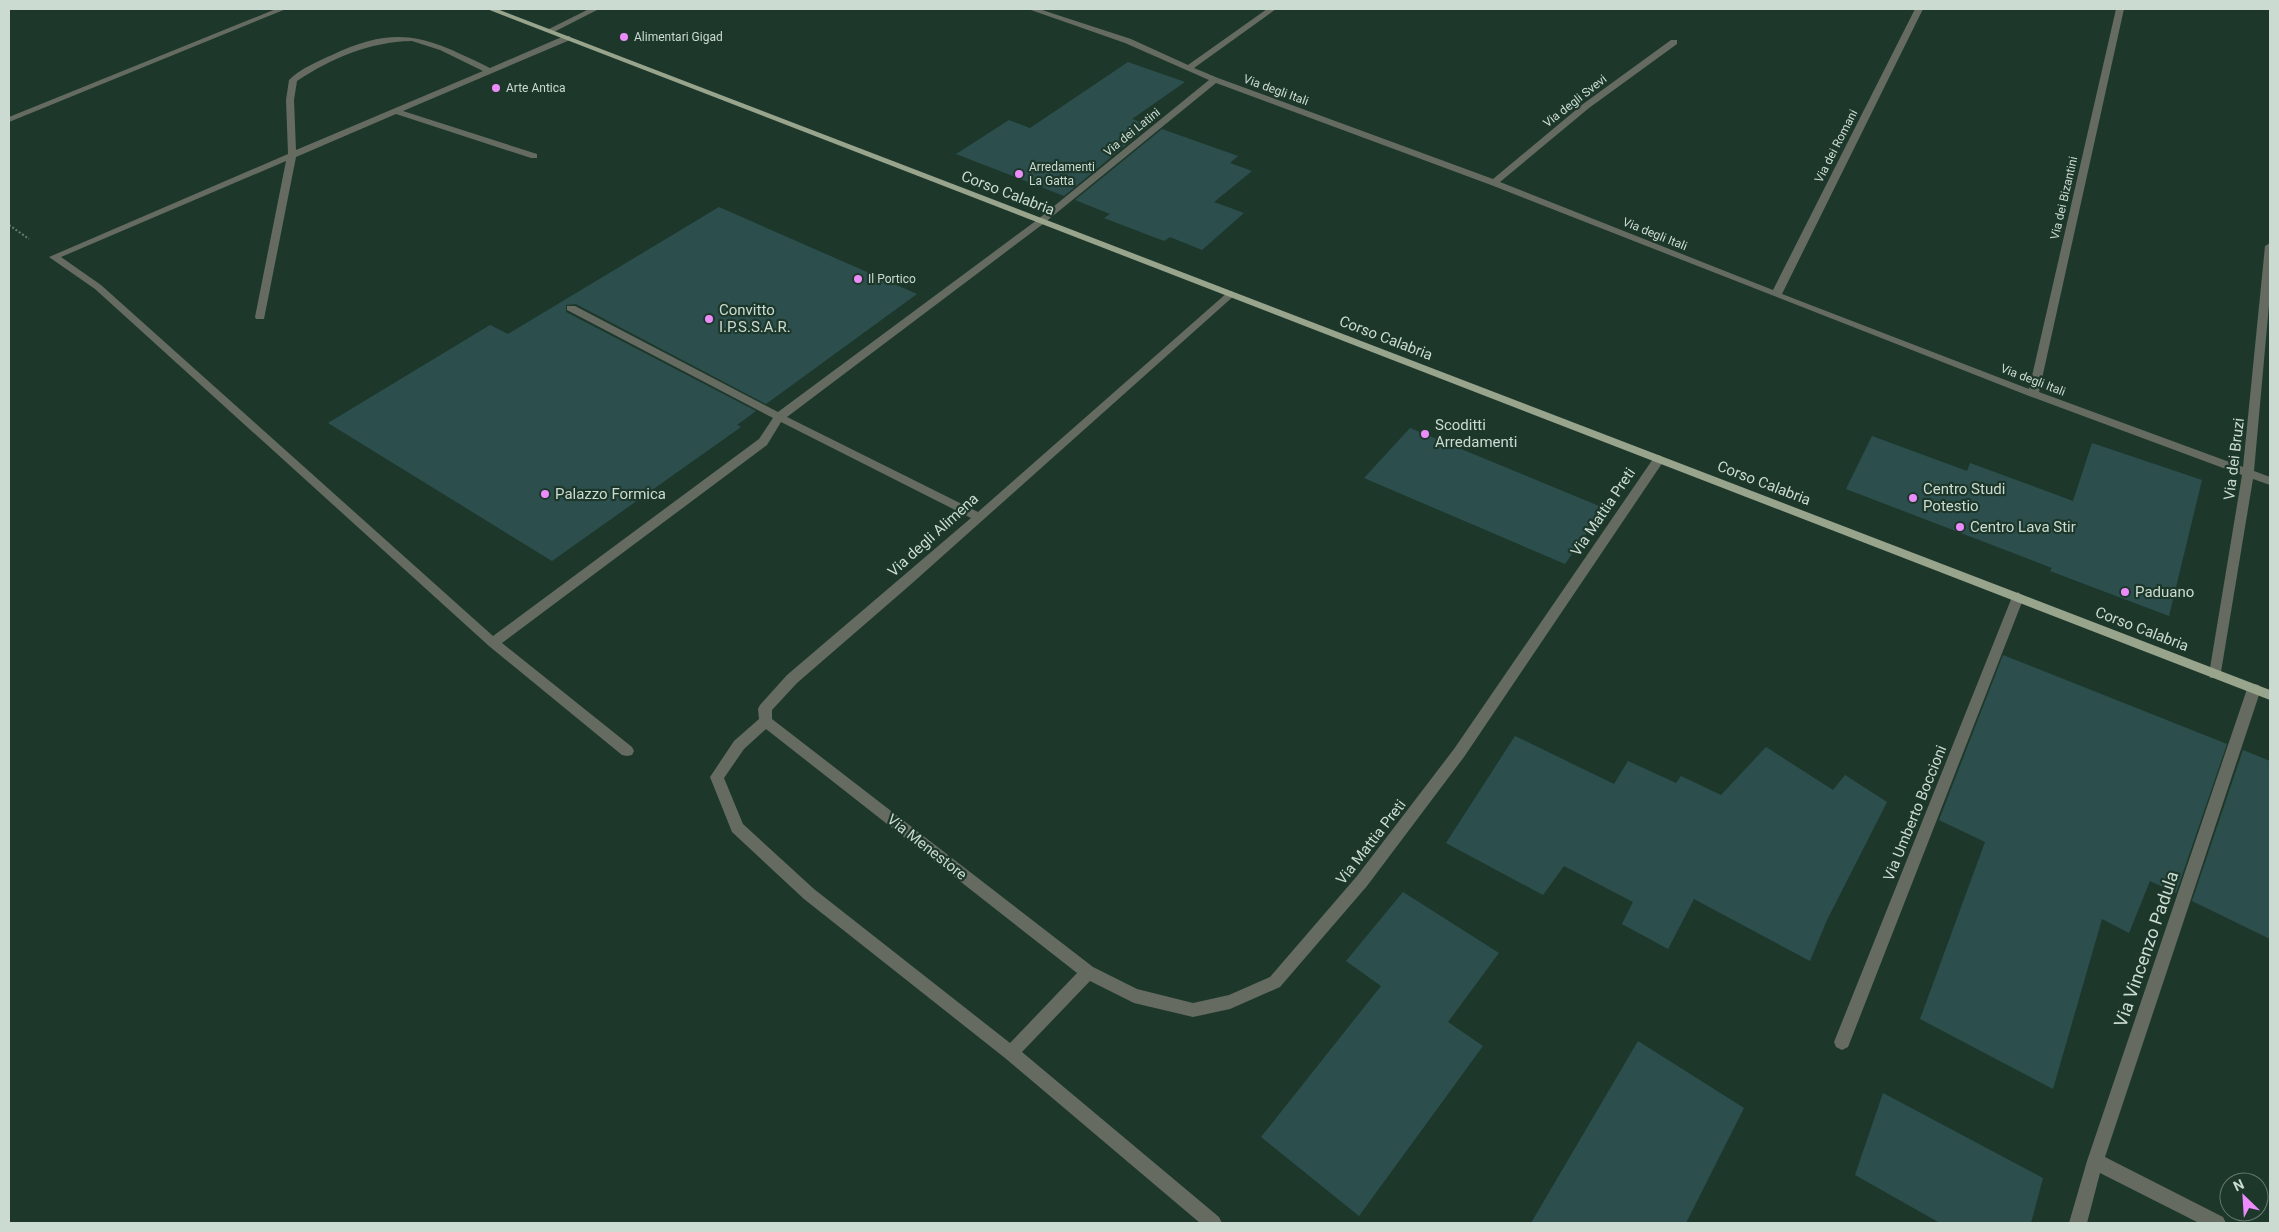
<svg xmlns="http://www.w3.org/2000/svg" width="2279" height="1232" viewBox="0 0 2279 1232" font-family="Roboto,sans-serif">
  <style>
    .building { fill: #2c4f4e }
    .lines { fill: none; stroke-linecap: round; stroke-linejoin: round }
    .path { stroke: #667c71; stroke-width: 2; stroke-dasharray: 2 2; stroke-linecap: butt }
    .minor { fill: #656b60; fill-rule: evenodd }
    .major { fill: #99a48d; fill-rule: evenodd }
    .poi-dot { fill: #ec8cfa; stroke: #1d382b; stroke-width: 2 }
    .labels { text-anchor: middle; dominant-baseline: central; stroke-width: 4.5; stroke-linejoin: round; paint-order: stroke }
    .far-poi-label { font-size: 12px; fill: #cbdbd2; stroke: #1d382b; text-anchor: start }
    .far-street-label { font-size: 12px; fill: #cbdbd2; stroke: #1d382b }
    .street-label { font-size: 15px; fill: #cbdbd2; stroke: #1d382b }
    .poi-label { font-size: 15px; fill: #cbdbd2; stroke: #1d382b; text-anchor: start }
    .near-street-label { font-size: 18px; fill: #cbdbd2; stroke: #1d382b }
  </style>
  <rect width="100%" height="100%" fill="#1d382b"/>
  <!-- building -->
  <path class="building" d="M1128,62L1185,82L1132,119L1150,125L1064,196L956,154L1009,120L1030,128Z
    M1162,129L1238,156L1230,163L1252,171L1214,202L1244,213L1202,250L1170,237L1164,241L1104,218L1110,214L1075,200Z
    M719,207L917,294L766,404L576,304L566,305V312L756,411L737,425L741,427L552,561L328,423L490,325L508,334Z
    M1410,428L1604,508L1565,564L1364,478Z
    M1872,436L1967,471L1970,463L2073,501L2092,443L2202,480L2169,616L2050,571L2052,568L1846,489Z
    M2003,655L2227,744L2176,893L2150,881L2129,933L2102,919L2053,1089L1920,1019L1985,842L1939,820Z
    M1515,736L1614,784L1628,761L1676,783L1681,776L1721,795L1766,747L1833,790L1845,775L1887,802L1827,920L1810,961L1694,899L1668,949L1622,924L1633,902L1564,866L1543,895L1446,843Z
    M2243,750L2270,761V939L2192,901Z
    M1403,892L1499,953L1448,1022L1483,1046L1359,1216L1261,1137L1381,986L1346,961Z
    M1638,1041L1744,1108L1686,1223H1531Z
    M1883,1093L2043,1178L2031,1223H1940L1855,1175Z"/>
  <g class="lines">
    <!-- path -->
    <path class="path" d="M9,225L29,239"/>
    <!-- minor -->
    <path class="minor" d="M276,9H286L9,122V117Z
      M589,9H599L552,33L545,31Z
      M1028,9H1039L1131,39L1188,65L1267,9H1276L1194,68L1218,78L1493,179L1583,104L1671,40H1677V44L1589,108L1500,182L1773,290L1915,9H1923L1782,294L2029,389L2116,9H2124L2039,392L2243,467L2265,246L2270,243V294L2254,471L2270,477V485L2253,479L2220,678H2210L2209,674L2242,475L2029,396L1491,185L1216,83L1043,224L787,417L978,512L1228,292L1231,291L1236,294L909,586L797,683L772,710V719L1093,967L1137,989L1193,1003L1229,995L1270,977L1357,876L1454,749L1655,456L1659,455L1665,459L1464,757L1367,886L1280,987L1230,1009L1193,1017L1134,1003L1090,981L1022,1052L1219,1217L1222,1223H1200L1005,1058L804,899L732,832L710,777L734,741L759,719L758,709L760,705L787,675L971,518L781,422L767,445L502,643L632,747L634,751L632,755L627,756L622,755L489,646L95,289L49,257L288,154L286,100L289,80C300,69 318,61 332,55C400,23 428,38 490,68L564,36H570V40L403,111L537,154V158H531L396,114L296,157L264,319H256L255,317L286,161L61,257L101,285L493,636L759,439L773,418L567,310V306H575L778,412L1037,220L1209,80L1125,43ZM412,41L440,50L483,71L296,150L294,100L297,81C332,58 369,42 412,41ZM766,729L1077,973L1010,1043L814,889L743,824L724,778L744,749Z
      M2018,592L2024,597L1850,1042L1848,1047L1842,1050L1836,1047L1834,1042L2012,597Z
      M2254,684L2259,685L2261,689L2105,1157L2223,1217L2226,1223H2199L2100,1173L2087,1223H2069L2087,1161L2247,689L2249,685Z"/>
    <!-- major -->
    <path class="major" d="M487,9H497L2270,690V700Z"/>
  </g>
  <!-- markers -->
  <g class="poi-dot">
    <circle cx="624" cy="37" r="5"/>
    <circle cx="496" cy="88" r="5"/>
    <circle cx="1019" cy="174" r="5"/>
    <circle cx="858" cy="279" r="5"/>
    <circle cx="709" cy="319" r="5"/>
    <circle cx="1425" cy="434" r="5"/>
    <circle cx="545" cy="494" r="5"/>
    <circle cx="1913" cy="498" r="5"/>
    <circle cx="1960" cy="527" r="5"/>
    <circle cx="2125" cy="592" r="5"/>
  </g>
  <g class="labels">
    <!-- far-poi labels -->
    <g class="far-poi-label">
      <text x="634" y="37">Alimentari Gigad</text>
      <text x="506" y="88">Arte Antica</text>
      <text x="1029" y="167">Arredamenti<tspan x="1029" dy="14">La Gatta</tspan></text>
      <text x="868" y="279">Il Portico</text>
    </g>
    <!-- far-street labels -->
    <g class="far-street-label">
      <text transform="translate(1276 90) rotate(20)">Via degli Itali</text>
      <text transform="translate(1575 101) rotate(-38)">Via degli Svevi</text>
      <text transform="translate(1132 132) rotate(-39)">Via dei Latini</text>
      <text transform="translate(1836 146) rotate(-63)">Via dei Romani</text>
      <text transform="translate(2064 198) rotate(-77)">Via dei Bizantini</text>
      <text transform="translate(1655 234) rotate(22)">Via degli Itali</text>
      <text transform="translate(2033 380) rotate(21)">Via degli Itali</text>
    </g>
    <!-- street labels -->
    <g class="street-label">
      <text transform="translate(1008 193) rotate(21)">Corso Calabria</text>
      <text transform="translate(1386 338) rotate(21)">Corso Calabria</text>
      <text transform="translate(2234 459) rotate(-83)">Via dei Bruzi</text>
      <text transform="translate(1764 483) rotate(21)">Corso Calabria</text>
      <text transform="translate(1603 512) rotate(-56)">Via Mattia Preti</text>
      <text transform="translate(933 535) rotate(-42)">Via degli Alimena</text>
      <text transform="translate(2142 629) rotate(21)">Corso Calabria</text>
      <text transform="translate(1915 813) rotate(-68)">Via Umberto Boccioni</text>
      <text transform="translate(1371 842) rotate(-52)">Via Mattia Preti</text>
      <text transform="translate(927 847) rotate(38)">Via Menestore</text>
    </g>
    <!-- poi labels -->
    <g class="poi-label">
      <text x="719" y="310">Convitto<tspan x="719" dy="17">I.P.S.S.A.R.</tspan></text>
      <text x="1435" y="425">Scoditti<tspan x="1435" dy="17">Arredamenti</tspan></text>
      <text x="1923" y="489">Centro Studi<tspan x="1923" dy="17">Potestio</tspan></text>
      <text x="555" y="494">Palazzo Formica</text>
      <text x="1970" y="527">Centro Lava Stir</text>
      <text x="2135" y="592">Paduano</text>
    </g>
    <!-- near-street labels -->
    <g class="near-street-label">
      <text transform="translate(2146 949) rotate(-71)">Via Vincenzo Padula</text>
    </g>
  </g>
  <!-- border -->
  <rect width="2279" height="1232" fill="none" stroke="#cbdbd2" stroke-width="20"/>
  <!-- north arrow -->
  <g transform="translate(2244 1197) rotate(335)"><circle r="24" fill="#1d382b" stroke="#63796e"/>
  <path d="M0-4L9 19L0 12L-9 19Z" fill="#ec8cfa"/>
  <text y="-8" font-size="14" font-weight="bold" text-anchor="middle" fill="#cbdbd2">N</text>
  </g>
</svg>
